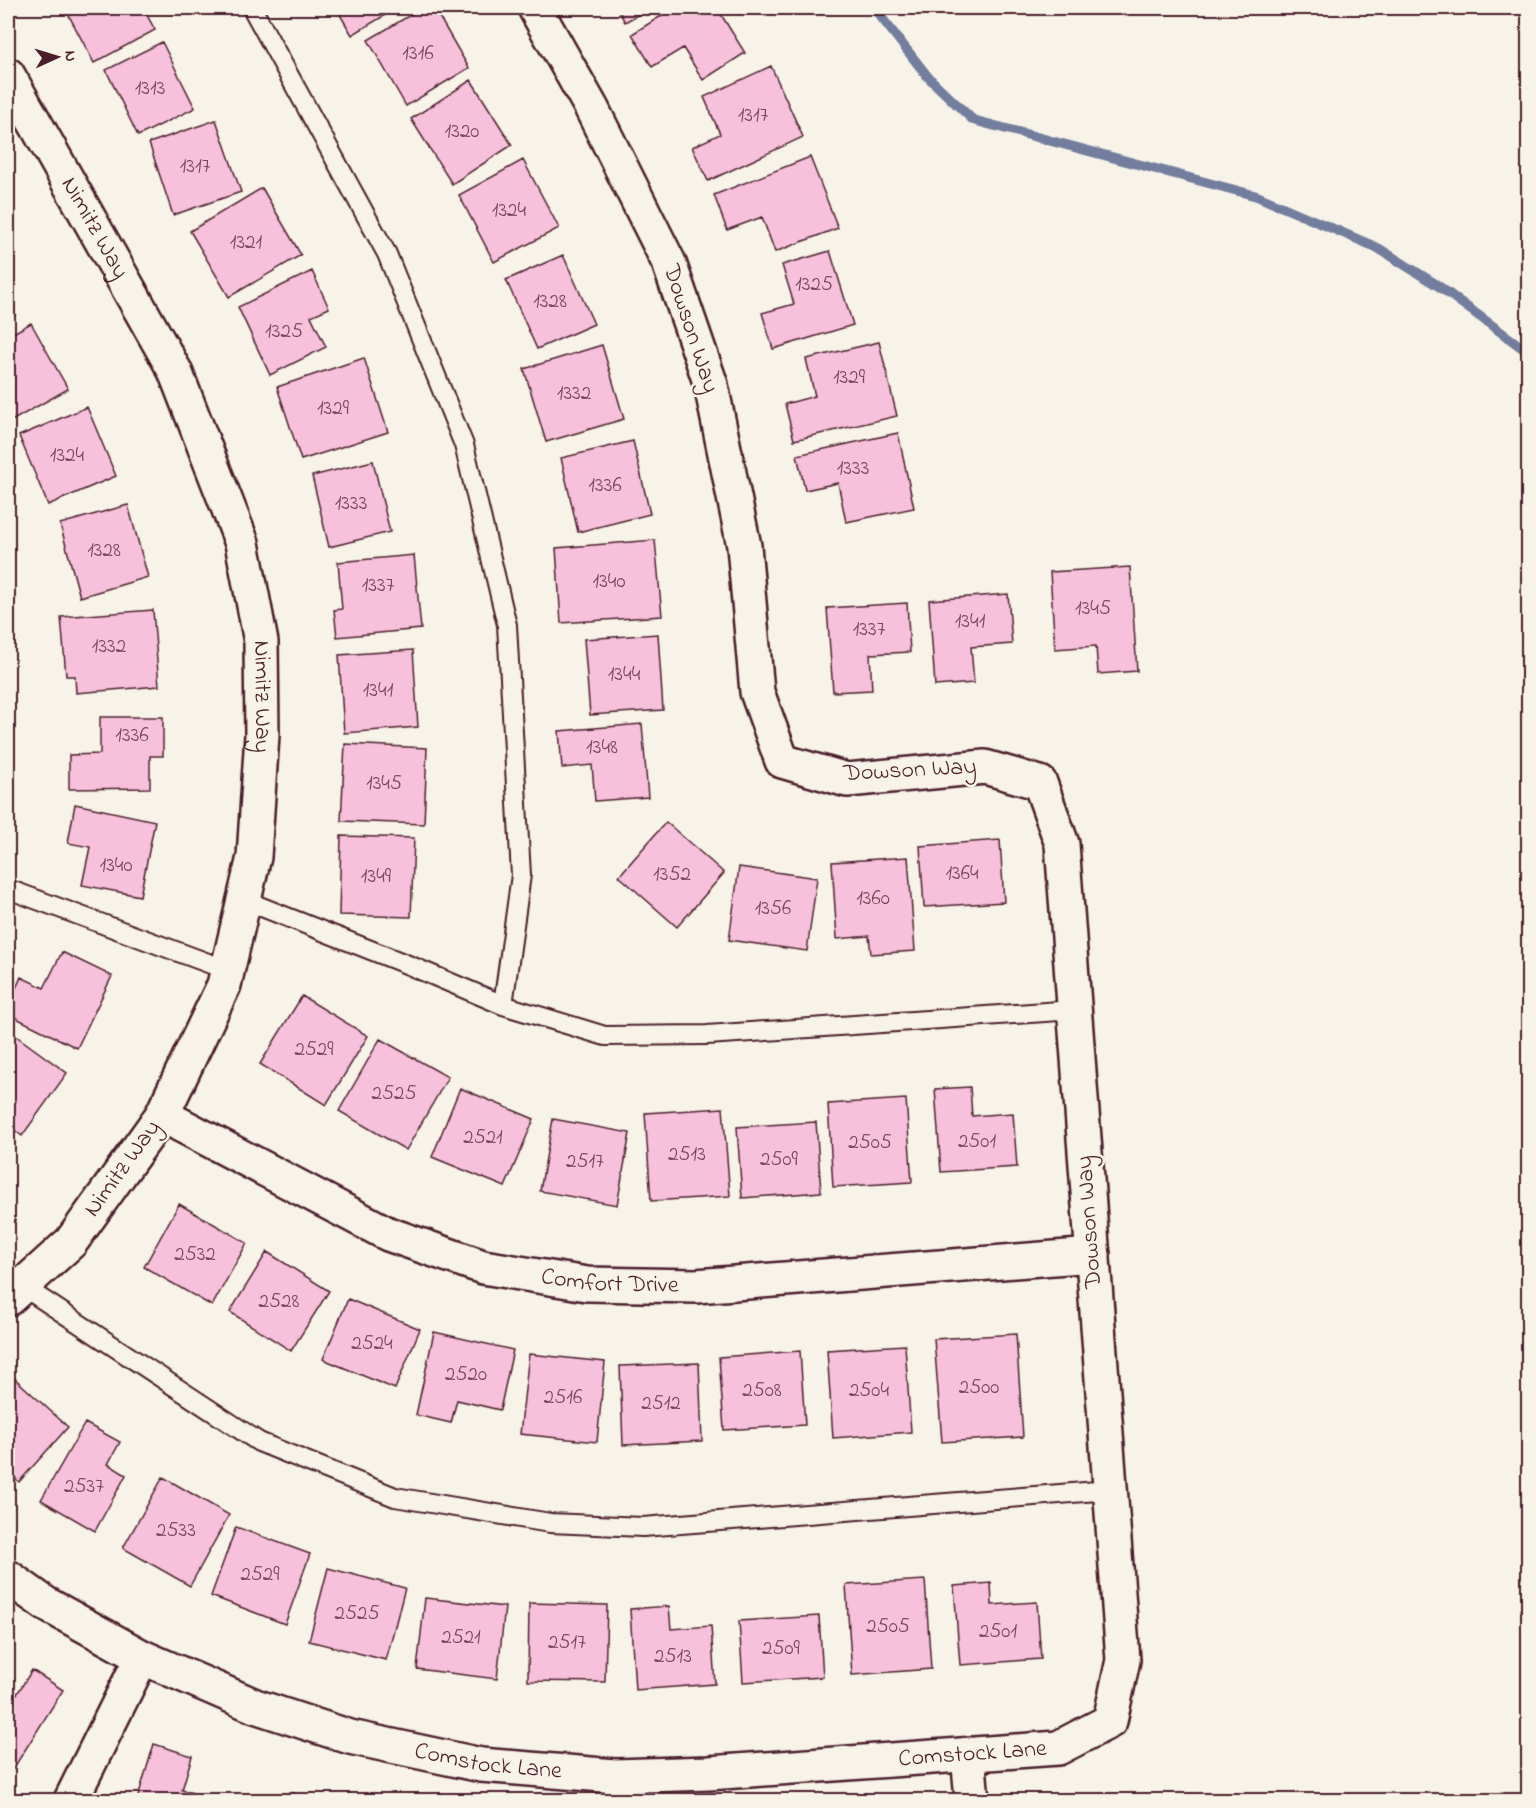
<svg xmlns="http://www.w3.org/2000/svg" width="1536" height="1808" viewBox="0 0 1536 1808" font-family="'Indie Flower',sans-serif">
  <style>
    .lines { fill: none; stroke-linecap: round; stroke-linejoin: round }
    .stream { stroke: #737e9e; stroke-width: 10 }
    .building { fill: #f7c1dc; stroke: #4a1f2b; stroke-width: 1.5 }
    .service-casing { stroke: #4a1f2b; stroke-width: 22 }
    .minor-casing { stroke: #4a1f2b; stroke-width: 38 }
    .service { stroke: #f7f3e8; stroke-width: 18 }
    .minor { stroke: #f7f3e8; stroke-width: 33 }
    .labels { text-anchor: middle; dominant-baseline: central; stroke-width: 5; stroke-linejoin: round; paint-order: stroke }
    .number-label { font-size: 21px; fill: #754857 }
    .street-label { font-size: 24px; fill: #4a1f2b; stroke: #f7f3e8 }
  </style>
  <rect width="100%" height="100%" fill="#f7f3e8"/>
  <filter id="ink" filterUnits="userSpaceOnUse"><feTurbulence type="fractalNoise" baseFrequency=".0167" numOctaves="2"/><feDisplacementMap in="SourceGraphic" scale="12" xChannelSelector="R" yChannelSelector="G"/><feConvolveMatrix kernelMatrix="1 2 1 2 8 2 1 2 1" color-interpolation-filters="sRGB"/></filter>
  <g filter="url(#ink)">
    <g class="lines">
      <!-- stream -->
      <path class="stream" d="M874,8L928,77L973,120L1257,196L1378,248L1437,285L1528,352"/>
    </g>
    <!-- building -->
    <path class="building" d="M65,8H143L155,30L94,63Z
      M336,8H397L352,35Z
      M422,8H434L469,68L406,106L368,40Z
      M617,8H650L625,22Z
      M674,8H717L745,53L703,80L683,48L652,67L632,34Z
      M162,42L195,108L138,136L106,70Z
      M771,66L803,137L708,181L692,147L720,134L704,97Z
      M471,80L512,145L452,184L411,119Z
      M216,120L241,192L173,215L149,143Z
      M810,157L838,228L775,252L762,217L727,230L714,195Z
      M523,160L559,228L494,262L459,195Z
      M262,188L301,255L229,297L190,231Z
      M830,251L853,325L773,349L762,313L794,304L782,265Z
      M563,255L594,324L537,349L506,280Z
      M312,271L329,308L311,316L326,347L270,375L238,307Z
      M8,296L15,315L8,318Z
      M31,323L68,389L8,423V336Z
      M879,342L897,416L794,440L785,404L815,396L806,359Z
      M602,345L624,419L546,442L524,369Z
      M364,358L388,432L301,460L277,387Z
      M87,407L116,476L48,505L19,436Z
      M898,433L914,508L846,522L838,483L805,490L797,455Z
      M633,441L650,514L578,532L561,458Z
      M373,461L390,532L329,547L312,476Z
      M128,505L148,577L80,597L60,524Z
      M655,540L662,616L561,623L556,548Z
      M414,555L421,629L337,637L334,610L342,609L338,562Z
      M1130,567L1137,671L1098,674L1096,646L1055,649L1050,572Z
      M1008,594L1012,644L971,647L974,683L935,686L929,600Z
      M907,603L910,652L870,654L872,690L833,692L827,608Z
      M153,610L159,686L76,693L75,676H66L61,617Z
      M658,634L663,710L590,715L584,639Z
      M413,650L418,727L344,733L339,655Z
      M100,717H163V756H150V788L69,789V755L100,754Z
      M642,724L648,797L595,801L592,765L562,768L559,731Z
      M345,744L427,748L424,824L341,821Z
      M75,804L155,821L140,896L82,885L90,847L68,843Z
      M666,822L724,873L677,927L619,876Z
      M341,836L414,838L411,917L339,915Z
      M1000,840L1004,902L924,907L920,846Z
      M908,857L915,951L871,954L869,936L837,939L832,862Z
      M739,867L817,878L807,951L729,940Z
      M62,952L112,976L77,1048L8,1014V1006L21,977L44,988Z
      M302,996L368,1036L326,1105L260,1064Z
      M8,1030L67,1073L22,1136L8,1125Z
      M380,1039L448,1077L406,1150L339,1111Z
      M970,1087L972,1116L1013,1113L1017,1167L941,1172L935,1089Z
      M460,1088L534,1119L505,1187L432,1157Z
      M906,1099L912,1182L833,1187L828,1104Z
      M723,1108L730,1196L651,1201L645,1113Z
      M553,1119L630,1133L617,1205L540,1191Z
      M816,1122L821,1192L742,1198L737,1127Z
      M179,1204L247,1243L212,1306L144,1267Z
      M267,1252L329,1291L291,1351L230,1312Z
      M348,1299L420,1329L395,1389L323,1359Z
      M434,1332L513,1350L500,1410L457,1400L451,1423L416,1415Z
      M1016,1334L1023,1437L942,1442L934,1339Z
      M905,1345L911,1432L833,1438L827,1350Z
      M800,1351L805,1425L724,1430L719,1357Z
      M529,1354L605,1362L597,1442L520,1434Z
      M699,1363L702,1441L623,1445L620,1366Z
      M11,1375L68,1427L19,1482L8,1472V1379Z
      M85,1423L120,1442L108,1464L126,1475L95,1531L41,1500Z
      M163,1477L229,1515L190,1586L123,1548Z
      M236,1527L310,1554L285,1624L211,1596Z
      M328,1568L405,1588L386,1660L309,1641Z
      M925,1580L931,1669L852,1675L846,1585Z
      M991,1583L992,1605L1037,1602L1041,1659L960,1665L954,1586Z
      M425,1598L505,1607L497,1679L417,1669Z
      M529,1603L607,1605L605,1682L528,1681Z
      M669,1606L671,1629L711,1626L715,1684L635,1690L630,1609Z
      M819,1616L823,1677L743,1682L739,1621Z
      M32,1670L63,1690L8,1777V1688L17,1694Z
      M154,1744L192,1756L182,1790L218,1800H137Z
      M289,1792L320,1800H287Z"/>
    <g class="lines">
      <!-- service casing -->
      <g class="service-casing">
        <path id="service" d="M252,8L387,254L464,445L507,625L521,875L503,1005
          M8,889L227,970
          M244,900L411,966L503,1005L605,1036L707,1035L1074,1010
          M22,1286L259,1442L395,1497L550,1523L643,1527L1110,1490"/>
      </g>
      <!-- minor casing -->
      <g class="minor-casing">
        <g id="minor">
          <path id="s1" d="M8,75L175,371L242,543L261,642L262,735L254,857L224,985L162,1115L71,1242L8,1299"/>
          <path id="s2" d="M162,1115L388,1234L483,1267L587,1284L696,1286L1093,1255"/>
          <path id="s3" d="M8,1577L46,1604L142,1657L255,1706L350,1737L481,1765L615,1776L709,1773L1058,1748L1110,1721L1123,1660L1062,844L1040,783L985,767L847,780L782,761L757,692L744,546L711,385L669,263L591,107L535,8"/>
          <path d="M968,1754L972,1800"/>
          <path d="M71,1800L142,1657"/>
        </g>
      </g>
      <!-- service -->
      <use href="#service" class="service"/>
      <!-- minor -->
      <use href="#minor" class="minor"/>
    </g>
  </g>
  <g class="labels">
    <!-- number labels -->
    <g class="number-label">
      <text x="418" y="54">1316</text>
      <text x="150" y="89">1313</text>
      <text x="753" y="116">1317</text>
      <text x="462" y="132">1320</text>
      <text x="195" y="167">1317</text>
      <text x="509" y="211">1324</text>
      <text x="246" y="243">1321</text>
      <text x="814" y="285">1325</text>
      <text x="550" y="302">1328</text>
      <text x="284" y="332">1325</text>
      <text x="849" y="378">1329</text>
      <text x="574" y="394">1332</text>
      <text x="333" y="409">1329</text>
      <text x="67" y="456">1324</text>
      <text x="853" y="469">1333</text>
      <text x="605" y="486">1336</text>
      <text x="351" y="504">1333</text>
      <text x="104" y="551">1328</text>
      <text x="609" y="582">1340</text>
      <text x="378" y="586">1337</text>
      <text x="1093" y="609">1345</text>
      <text x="970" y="622">1341</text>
      <text x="869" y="630">1337</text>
      <text x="109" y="647">1332</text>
      <text x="624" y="675">1344</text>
      <text x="378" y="691">1341</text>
      <text x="132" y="736">1336</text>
      <text x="602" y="748">1348</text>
      <text x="384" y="784">1345</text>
      <text x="116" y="866">1340</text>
      <text x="962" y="874">1364</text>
      <text x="672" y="875">1352</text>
      <text x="376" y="877">1349</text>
      <text x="873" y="899">1360</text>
      <text x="773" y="909">1356</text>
      <text x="314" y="1050">2529</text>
      <text x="394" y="1094">2525</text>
      <text x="483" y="1138">2521</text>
      <text x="977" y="1142">2501</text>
      <text x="870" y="1143">2505</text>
      <text x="687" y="1155">2513</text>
      <text x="779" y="1160">2509</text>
      <text x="585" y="1162">2517</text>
      <text x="195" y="1255">2532</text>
      <text x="279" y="1302">2528</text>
      <text x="372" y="1344">2524</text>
      <text x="466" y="1375">2520</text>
      <text x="979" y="1388">2500</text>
      <text x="762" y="1391">2508</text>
      <text x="869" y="1391">2504</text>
      <text x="563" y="1398">2516</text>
      <text x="661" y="1404">2512</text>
      <text x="84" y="1487">2537</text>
      <text x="176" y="1531">2533</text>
      <text x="260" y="1575">2529</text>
      <text x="357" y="1614">2525</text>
      <text x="888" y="1627">2505</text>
      <text x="998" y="1632">2501</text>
      <text x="461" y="1638">2521</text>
      <text x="567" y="1643">2517</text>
      <text x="781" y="1649">2509</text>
      <text x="673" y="1657">2513</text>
    </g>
    <!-- street labels -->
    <g class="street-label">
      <text stroke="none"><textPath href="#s1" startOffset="176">Nimitz Way</textPath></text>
      <text transform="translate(690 329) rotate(72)">Dowson Way</text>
      <text stroke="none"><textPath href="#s1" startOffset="680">Nimitz Way</textPath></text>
      <text transform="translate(910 771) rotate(-3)">Dowson Way</text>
      <text transform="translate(123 1169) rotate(-54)">Nimitz Way</text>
      <text transform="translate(1090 1222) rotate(-94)">Dowson Way</text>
      <text stroke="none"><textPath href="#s2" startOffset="484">Comfort Drive</textPath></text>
      <text stroke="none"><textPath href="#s3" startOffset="1006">Comstock Lane</textPath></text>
      <text stroke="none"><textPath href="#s3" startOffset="520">Comstock Lane</textPath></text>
    </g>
  </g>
  <!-- margin -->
  <rect width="1536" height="1808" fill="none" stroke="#f7f3e8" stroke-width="30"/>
  <rect x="15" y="15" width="1506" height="1778" fill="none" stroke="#4a1f2b" stroke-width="2" filter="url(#ink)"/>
  <!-- north arrow -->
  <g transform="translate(57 57) rotate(86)" stroke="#f7f3e8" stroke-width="4.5" paint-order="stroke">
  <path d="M0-4.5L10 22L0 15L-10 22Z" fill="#4a1f2b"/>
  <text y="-9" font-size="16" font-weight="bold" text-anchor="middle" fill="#4a1f2b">N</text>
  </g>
</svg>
